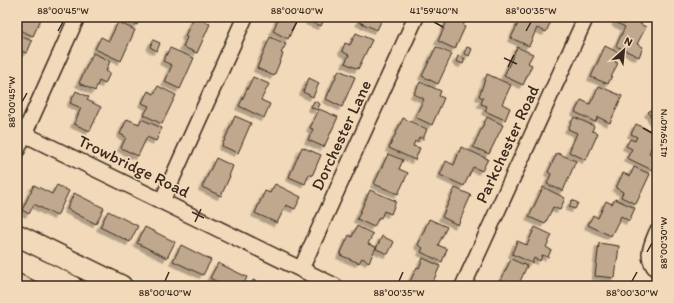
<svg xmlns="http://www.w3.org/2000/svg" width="674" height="303" viewBox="0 0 674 303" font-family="Itim,sans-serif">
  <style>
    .built { fill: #e2caac }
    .building { fill: #bfa88e; stroke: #3b2a1e; filter: url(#shadow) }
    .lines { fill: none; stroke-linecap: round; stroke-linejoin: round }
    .street-casing { stroke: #3b2a1e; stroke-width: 18 }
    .secondary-casing { stroke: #3b2a1e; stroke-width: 24 }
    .street { stroke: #f1d9b9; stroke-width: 15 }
    .secondary { stroke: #f1d9b9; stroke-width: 21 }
    .ticks { fill: none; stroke: #3b2a1e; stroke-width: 1.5 }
    .labels { text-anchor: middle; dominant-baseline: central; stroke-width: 3; stroke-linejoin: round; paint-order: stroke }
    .street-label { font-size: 17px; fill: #3b2a1e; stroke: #f1d9b9 }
    .neatline { fill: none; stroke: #3b2a1e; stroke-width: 1.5 }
    .ticks-label { font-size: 10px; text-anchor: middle; fill: #3b2a1e }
  </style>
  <defs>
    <filter id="shadow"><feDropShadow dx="-3.5" dy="3.5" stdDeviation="0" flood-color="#0004"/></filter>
  </defs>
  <rect width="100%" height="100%" fill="#f1d9b9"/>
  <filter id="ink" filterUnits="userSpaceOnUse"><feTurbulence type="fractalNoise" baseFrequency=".025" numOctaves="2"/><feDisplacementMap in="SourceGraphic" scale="8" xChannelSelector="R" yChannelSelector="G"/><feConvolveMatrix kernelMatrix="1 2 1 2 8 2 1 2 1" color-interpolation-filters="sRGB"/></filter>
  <g filter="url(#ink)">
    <!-- built -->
    <path class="built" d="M17,269L52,286H17Z"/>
    <!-- building -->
    <path class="building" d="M22,17H42L33,36L17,29Z
      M121,17H141L137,25Z
      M194,17L210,24L197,53L183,47L187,37L185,36Z
      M279,17H298L288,39L273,31Z
      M311,17H325L321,26L309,21Z
      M361,17H383L377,30L359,22Z
      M449,17H467L463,26L465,27L455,49L438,41Z
      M521,17H547L552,19L546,32L537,28L529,46L511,38Z
      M618,17H637L643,20L640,24L646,27L637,44L643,47L639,57L616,46L625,27L615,22Z
      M118,22L135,30L121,61L95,49L101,37L109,41Z
      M356,33L372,40L358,69L345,63L349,55L342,51L345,43L350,45Z
      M17,35L32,41L27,53L17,50Z
      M270,37L286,44L281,53L283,54L274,76L257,68Z
      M153,40L160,43L157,51L150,47Z
      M605,46L619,53L615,62L618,63L608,84L591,77Z
      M436,47L452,54L438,84L422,76Z
      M467,47L472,49L469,56L464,53Z
      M517,47L533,54L528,63L532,65L523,85L504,76Z
      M170,48L194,58L180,89L165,82L172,65L163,61Z
      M93,53L110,61L106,71L110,73L105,84L99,81L95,91L79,83Z
      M458,56L465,59L463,64L456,61Z
      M339,70L355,77L342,107L326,99Z
      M487,74L511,85L502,104L510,108L505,120L485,111L487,106L481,104L483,98L479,96Z
      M253,77L269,84L261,100L270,104L264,118L239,106Z
      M309,78L319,83L313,97L303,92Z
      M420,82L441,91L439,96L444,98L432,125L415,117L424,99L414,94Z
      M158,86L176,95L162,124L144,115L149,106L142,103L148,91L154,94Z
      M599,86L622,96L610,123L598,117L595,122L575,112L581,100L590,104Z
      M76,91L89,97L87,100L101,107L90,131L74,124L81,108L70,103Z
      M314,101L320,104L317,110L311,107Z
      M657,106V126L648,112Z
      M319,109L338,117L324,147L308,140L313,129L310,128Z
      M235,116L251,123L238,153L222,146Z
      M487,117L503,125L489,154L473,147Z
      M574,117L594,126L592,131L598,133L586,160L569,152L577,133L568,129Z
      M403,118L427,129L423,139L419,137L417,142L415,141L413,146L420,148L415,160L389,148Z
      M127,119L139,124L141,119L162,128L156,141L147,137L138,156L121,148L126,137L120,134Z
      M636,124L657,134L649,153L657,157L652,170L627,158L632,149L626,146L630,139L635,141L637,137L631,134Z
      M302,147L321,155L312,176L309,174L305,184L289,177Z
      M461,147L488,159L482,171L473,167L464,186L440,175L446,161L454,165Z
      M557,153L576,161L563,191L547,184L551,174L548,172Z
      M388,154L403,160L399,169L408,173L398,194L374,184Z
      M216,158L233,166L229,176H230L221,196L202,187Z
      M634,167L650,174L636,204L621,197L623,192L616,188L623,173L630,176Z
      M275,184L301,197L295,209L286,205L277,223L255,213L265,191L270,193Z
      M34,185L52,194L57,185L69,191L57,216L34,204L29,214L22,210Z
      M543,187L565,198L560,210L553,207L545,224L529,217Z
      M455,188L471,195L458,225L442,217Z
      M370,190L396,201L391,214L384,211L381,218L379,217L374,227L357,219Z
      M74,193L104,208L96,224L67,209Z
      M615,199L635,208L629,221L621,216L611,236L588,225L593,215L598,218L606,201L612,204Z
      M572,200L578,203L575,209L569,207Z
      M108,211L138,226L130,242L100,227Z
      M429,219L447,227L438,245L447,249L442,262L421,252L423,248L418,245Z
      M357,226L373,234L368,244L376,247L369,262L362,258L359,263L340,255L349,235L352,237Z
      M145,227L175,242L167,258L137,243Z
      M535,227L552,235L546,247L551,250L548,257L542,255L540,261L534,258L532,263L512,254L517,241L527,245Z
      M382,236L394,242L388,254L376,249Z
      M599,243L619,246L615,278L595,276Z
      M181,245L211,260L203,275L173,261Z
      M423,258L440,266L431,286H408L417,267L419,268Z
      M511,259L527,266L518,286H498Z
      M218,263L247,277L243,286H225L210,278Z
      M253,280L266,286H251Z"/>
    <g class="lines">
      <!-- street casing -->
      <g class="street-casing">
        <path id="street" d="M24,134L335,286
          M17,150L77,17
          M162,201L245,17
          M657,232C651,246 645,257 657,270
          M301,269L416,17
          M463,286L586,17"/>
      </g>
      <!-- secondary casing -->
      <g class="secondary-casing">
        <path id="secondary" d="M17,235L121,286
          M17,260L71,286"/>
      </g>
      <!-- street -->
      <use href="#street" class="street"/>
      <!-- secondary -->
      <use href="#secondary" class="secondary"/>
    </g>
  </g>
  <!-- ticks -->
  <path class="ticks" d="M434,22L443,27M58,31L63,22M292,31L297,22M526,31L531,22M504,58L517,64M508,67L514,55M22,102L27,93M643,128L652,133M192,212L204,218M195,222L201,209M647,252L652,243M165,281L169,272M399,281L403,272M632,281L637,272"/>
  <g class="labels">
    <!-- street labels -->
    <g class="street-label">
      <text transform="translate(341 135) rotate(-65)">Dorchester Lane</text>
      <text transform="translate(507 144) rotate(-65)">Parkchester Road</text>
      <text transform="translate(134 166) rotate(26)">Trowbridge Road</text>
    </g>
  </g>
  <!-- margin -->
  <rect width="674" height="303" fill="none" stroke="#f1d9b9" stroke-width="44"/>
  <!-- north arrow -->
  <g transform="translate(624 50) rotate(27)" stroke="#f1d9b9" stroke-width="3" paint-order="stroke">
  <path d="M0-3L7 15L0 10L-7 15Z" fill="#3b2a1e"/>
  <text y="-6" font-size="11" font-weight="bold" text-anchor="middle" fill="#3b2a1e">N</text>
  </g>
  <rect x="22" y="22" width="630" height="259" class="neatline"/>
  <g class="ticks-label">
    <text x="63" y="14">88°00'45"W</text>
    <text x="297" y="14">88°00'40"W</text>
    <text x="434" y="14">41°59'40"N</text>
    <text x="531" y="14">88°00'35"W</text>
    <text transform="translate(11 102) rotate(-90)" y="4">88°00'45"W</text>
    <text transform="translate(663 133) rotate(-90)" y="4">41°59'40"N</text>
    <text transform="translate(663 243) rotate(-90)" y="4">88°00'30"W</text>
    <text x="165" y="296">88°00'40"W</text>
    <text x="399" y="296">88°00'35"W</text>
    <text x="632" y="296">88°00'30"W</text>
  </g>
</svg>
